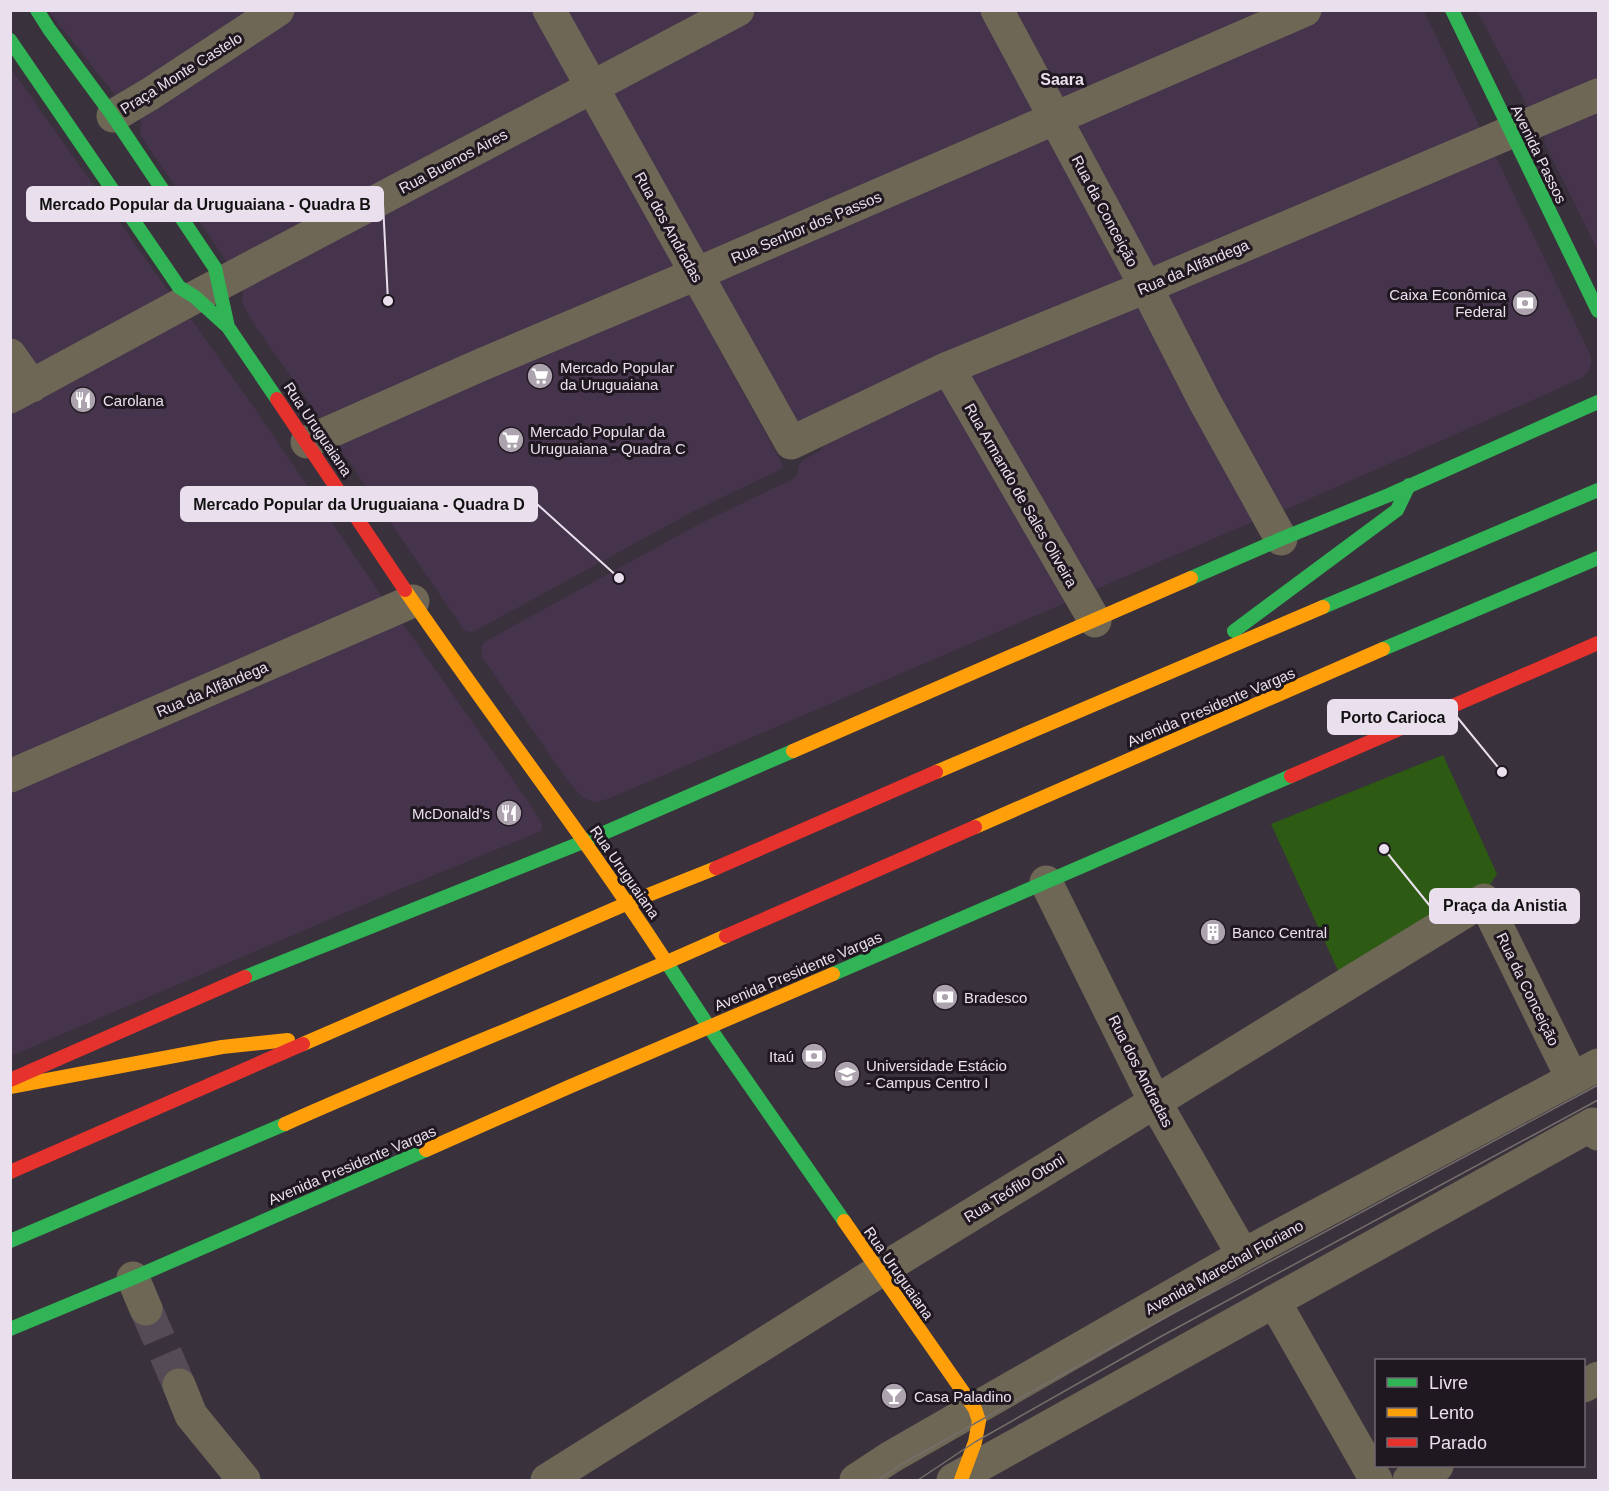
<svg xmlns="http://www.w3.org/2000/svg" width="1609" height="1491" viewBox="0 0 1609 1491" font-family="Arial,sans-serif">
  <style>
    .built { fill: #45344b }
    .green { fill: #2d5b14 }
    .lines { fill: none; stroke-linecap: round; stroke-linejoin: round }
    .street-tunnel { stroke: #544b57; stroke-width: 33; stroke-dasharray: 33 16; stroke-linecap: butt }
    .street { stroke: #6e6756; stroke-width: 33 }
    .fast { stroke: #30b455; stroke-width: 14 }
    .slow { stroke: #ff9f0a; stroke-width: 14 }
    .jam { stroke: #e5322d; stroke-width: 14 }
    .tram { stroke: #756f6b; stroke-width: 1.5 }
    .labels { text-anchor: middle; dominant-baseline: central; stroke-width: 6; stroke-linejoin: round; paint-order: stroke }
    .street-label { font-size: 15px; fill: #eae0ed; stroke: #1f1821 }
    .poi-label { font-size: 15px; fill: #eae0ed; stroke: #1f1821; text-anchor: start }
    .neighbourhood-label { font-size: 16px; font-weight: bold; fill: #eae0ed; stroke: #1f1821 }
    .leader { fill: none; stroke: #eae0ed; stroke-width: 2 }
    .callout-dot { fill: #eae0ed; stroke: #1f1821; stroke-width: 2 }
    .callout { fill: #eae0ed; stroke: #eae0ed; stroke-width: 2 }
    .callout-label { font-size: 16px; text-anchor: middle; font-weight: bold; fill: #111 }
  </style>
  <rect width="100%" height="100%" fill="#39313c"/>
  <!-- built -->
  <path class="built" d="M1324,10L1424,11L1479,125V131L1155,274L1069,123Z
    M48,11H262L136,95H115Z
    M291,11H538L571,81L229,265L140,135L141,118Z
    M563,11H709L602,64L596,63Z
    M760,11H989L1042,111L707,262L613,102L615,87L619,83Z
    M1008,11H1291L1061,107Z
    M1477,11H1598V87L1528,108Z
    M10,67L171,295L10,383Z
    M1598,102V251L1545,144L1544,139L1545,134Z
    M582,109L589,111L674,263L675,269L320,418L253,323L242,303L243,289Z
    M1045,130L1131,279L797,427L715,275Z
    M1490,153L1496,158L1498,161L1591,356V364L1588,372L1582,378L1569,384L1287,509L1277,508L1161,290Z
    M680,292L690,295L782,463V469L694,511L475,631L469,632L464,630L341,450L340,444Z
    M1134,299L1255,521L1092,591L961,377Z
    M186,319L192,320L265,423L383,598L11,768V410Z
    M943,385L1067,600L1065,603L608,799L596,802L589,800L581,796L565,777L482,657L481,647L484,642L701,523L793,479L797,475L799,465L803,460L820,451L823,446L827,434Z
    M397,623L404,625L530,804L542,824V830L539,832L405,887L11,1056L10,785Z"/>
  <!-- green -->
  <path class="green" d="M1443,755L1497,874L1484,894L1341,977L1271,824Z"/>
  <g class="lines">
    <!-- street-tunnel -->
    <path class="street-tunnel" d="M146,1309L179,1385"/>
    <!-- street -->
    <path class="street" d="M549,10L791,443L948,368L1146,287L1598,95
      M997,10L1146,287L1205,402L1281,539
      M113,116L150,94L278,10
      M10,355L32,386
      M948,368L1095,621
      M10,397L195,297L738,10
      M307,442L483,364L696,274L1305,10
      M10,776L413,601
      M1046,882L1155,1102L1243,1255
      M133,1278L146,1309
      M1274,1301L1376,1480
      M179,1385L191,1415L244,1480
      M1584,1386L1598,1378
      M547,1480L878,1272L1484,900L1572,1078
      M856,1480L891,1457L1243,1255L1598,1065
      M953,1480L1593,1124L1598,1134
      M1409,1480L1437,1466"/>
    <!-- fast -->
    <path class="fast" d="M37,10L49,29L113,116L215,268L228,327
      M1452,10L1598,311
      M10,40L179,287L195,297L228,327L277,399
      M1191,578L1281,539L1389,495L1598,402
      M1323,607L1598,490
      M1234,631L1397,510L1409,485
      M1383,649L1598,558
      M665,960L709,1027L844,1221
      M833,974L1291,776
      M245,977L583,842L793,751
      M10,1241L285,1124
      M10,1329L133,1278L426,1150"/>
    <!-- slow -->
    <path class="slow" d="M405,590C490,715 583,834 665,960
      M793,751L1191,578
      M936,772L1323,607
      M975,827L1383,649
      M303,1044L628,903L716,868
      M10,1087L222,1047L288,1040
      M285,1124C431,1059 580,1002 726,936
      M426,1150L571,1086L833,974
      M844,1221L975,1409L979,1421L975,1442L961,1480"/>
    <!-- jam -->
    <path class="jam" d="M277,399L405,590
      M1291,776L1598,643
      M716,868L936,772
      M726,936L975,827
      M10,1080L245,977
      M10,1172L303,1044"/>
    <!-- tram -->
    <path class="tram" d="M878,1480L902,1464L1144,1329L1598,1085
      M918,1480L975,1442L1160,1337L1598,1100"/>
  </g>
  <!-- icons -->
  <defs>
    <g id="bank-disc" transform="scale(1.35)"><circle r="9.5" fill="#aca3af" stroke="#1f1821"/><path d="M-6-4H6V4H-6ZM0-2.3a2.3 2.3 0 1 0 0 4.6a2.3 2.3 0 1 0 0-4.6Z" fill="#fff"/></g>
    <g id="supermarket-disc" transform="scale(1.35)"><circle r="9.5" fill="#aca3af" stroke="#1f1821"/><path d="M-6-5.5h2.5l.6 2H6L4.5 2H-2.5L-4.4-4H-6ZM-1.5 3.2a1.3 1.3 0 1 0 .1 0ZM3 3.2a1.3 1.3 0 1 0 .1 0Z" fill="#fff"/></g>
    <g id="restaurant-disc" transform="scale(1.35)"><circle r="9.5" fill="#aca3af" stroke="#1f1821"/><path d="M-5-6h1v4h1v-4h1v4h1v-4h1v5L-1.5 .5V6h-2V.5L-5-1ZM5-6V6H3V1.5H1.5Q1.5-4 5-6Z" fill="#fff"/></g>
    <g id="building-disc" transform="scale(1.35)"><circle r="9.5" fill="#aca3af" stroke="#1f1821"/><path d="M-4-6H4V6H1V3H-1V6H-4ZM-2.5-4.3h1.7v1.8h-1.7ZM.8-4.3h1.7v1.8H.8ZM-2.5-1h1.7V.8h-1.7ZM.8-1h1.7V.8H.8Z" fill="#fff"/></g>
    <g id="university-disc" transform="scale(1.35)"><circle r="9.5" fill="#aca3af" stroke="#1f1821"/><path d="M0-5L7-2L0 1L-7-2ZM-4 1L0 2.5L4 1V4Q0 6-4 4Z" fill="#fff"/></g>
    <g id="bar-disc" transform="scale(1.35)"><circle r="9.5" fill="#aca3af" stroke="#1f1821"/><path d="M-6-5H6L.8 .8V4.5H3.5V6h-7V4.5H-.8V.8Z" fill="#fff"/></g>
  </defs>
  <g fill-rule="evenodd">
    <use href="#bank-disc" x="1525" y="303"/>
    <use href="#supermarket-disc" x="540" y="376"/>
    <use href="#restaurant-disc" x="83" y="400"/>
    <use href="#supermarket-disc" x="511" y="440"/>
    <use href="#restaurant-disc" x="509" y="813"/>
    <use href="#building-disc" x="1213" y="932"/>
    <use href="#bank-disc" x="945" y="997"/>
    <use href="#bank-disc" x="814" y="1056"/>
    <use href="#university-disc" x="847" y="1074"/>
    <use href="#bar-disc" x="894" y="1396"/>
  </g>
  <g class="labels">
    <!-- street labels -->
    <g class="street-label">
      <text transform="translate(181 73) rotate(-32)">Praça Monte Castelo</text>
      <text transform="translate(1539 154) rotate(64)">Avenida Passos</text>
      <text transform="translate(453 161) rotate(-28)">Rua Buenos Aires</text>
      <text transform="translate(1105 211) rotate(62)">Rua da Conceição</text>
      <text transform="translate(669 227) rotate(61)">Rua dos Andradas</text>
      <text transform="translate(806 227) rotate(-23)">Rua Senhor dos Passos</text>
      <text transform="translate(1193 267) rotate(-23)">Rua da Alfândega</text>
      <text transform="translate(318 429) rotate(56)">Rua Uruguaiana</text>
      <text transform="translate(1021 495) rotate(60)">Rua Armando de Sales Oliveira</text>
      <text transform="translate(212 689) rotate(-23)">Rua da Alfândega</text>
      <text transform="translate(1211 707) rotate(-23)">Avenida Presidente Vargas</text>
      <text transform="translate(625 872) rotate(55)">Rua Uruguaiana</text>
      <text transform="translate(798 971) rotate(-23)">Avenida Presidente Vargas</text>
      <text transform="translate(1528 989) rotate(64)">Rua da Conceição</text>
      <text transform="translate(1141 1071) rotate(63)">Rua dos Andradas</text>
      <text transform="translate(352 1165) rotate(-23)">Avenida Presidente Vargas</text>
      <text transform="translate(1014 1188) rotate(-32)">Rua Teófilo Otoni</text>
      <text transform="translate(1224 1267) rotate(-29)">Avenida Marechal Floriano</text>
      <text transform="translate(899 1273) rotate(55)">Rua Uruguaiana</text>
    </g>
    <!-- poi labels -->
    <g class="poi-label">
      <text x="1506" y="294" text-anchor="end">Caixa Econômica<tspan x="1506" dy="17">Federal</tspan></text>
      <text x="560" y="367">Mercado Popular<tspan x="560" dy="17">da Uruguaiana</tspan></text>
      <text x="103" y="400">Carolana</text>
      <text x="530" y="431">Mercado Popular da<tspan x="530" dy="17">Uruguaiana - Quadra C</tspan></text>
      <text x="490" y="813" text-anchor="end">McDonald's</text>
      <text x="1232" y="932">Banco Central</text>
      <text x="964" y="997">Bradesco</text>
      <text x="794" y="1056" text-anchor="end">Itaú</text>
      <text x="866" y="1065">Universidade Estácio<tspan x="866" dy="17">- Campus Centro I</tspan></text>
      <text x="914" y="1396">Casa Paladino</text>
    </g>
    <!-- neighbourhood labels -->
    <g class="neighbourhood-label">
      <text x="1062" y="79">Saara</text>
    </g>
  </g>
  <!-- callouts -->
  <path class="leader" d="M388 301L383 204M619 578L537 504M1502 772L1457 717M1384 849L1430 906"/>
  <g class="callout-dot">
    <circle cx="388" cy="301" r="6"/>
    <circle cx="619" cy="578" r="6"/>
    <circle cx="1502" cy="772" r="6"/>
    <circle cx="1384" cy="849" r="6"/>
  </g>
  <g class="callout">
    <rect x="27" y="187" width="356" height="34" rx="6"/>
    <rect x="181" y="487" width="356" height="34" rx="6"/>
    <rect x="1328" y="700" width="129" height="34" rx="6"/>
    <rect x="1430" y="889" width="149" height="34" rx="6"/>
  </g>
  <g class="callout-label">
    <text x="205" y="210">Mercado Popular da Uruguaiana - Quadra B</text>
    <text x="359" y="510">Mercado Popular da Uruguaiana - Quadra D</text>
    <text x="1393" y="723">Porto Carioca</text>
    <text x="1505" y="911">Praça da Anistia</text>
  </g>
  <!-- border -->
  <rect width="1609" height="1491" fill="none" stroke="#eae0ed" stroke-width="24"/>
  <!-- legend -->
  <rect x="1375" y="1359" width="210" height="108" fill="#1f1821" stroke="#706873" stroke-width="1.5"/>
  <rect x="1387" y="1378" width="30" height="9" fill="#30b455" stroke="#706873" stroke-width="1.5"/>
  <text x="1429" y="1389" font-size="18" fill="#eae0ed">Livre</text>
  <rect x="1387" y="1408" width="30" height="9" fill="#ff9f0a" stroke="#706873" stroke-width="1.5"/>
  <text x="1429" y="1419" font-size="18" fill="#eae0ed">Lento</text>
  <rect x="1387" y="1438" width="30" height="9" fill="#e5322d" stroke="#706873" stroke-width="1.5"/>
  <text x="1429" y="1449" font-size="18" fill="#eae0ed">Parado</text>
</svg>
